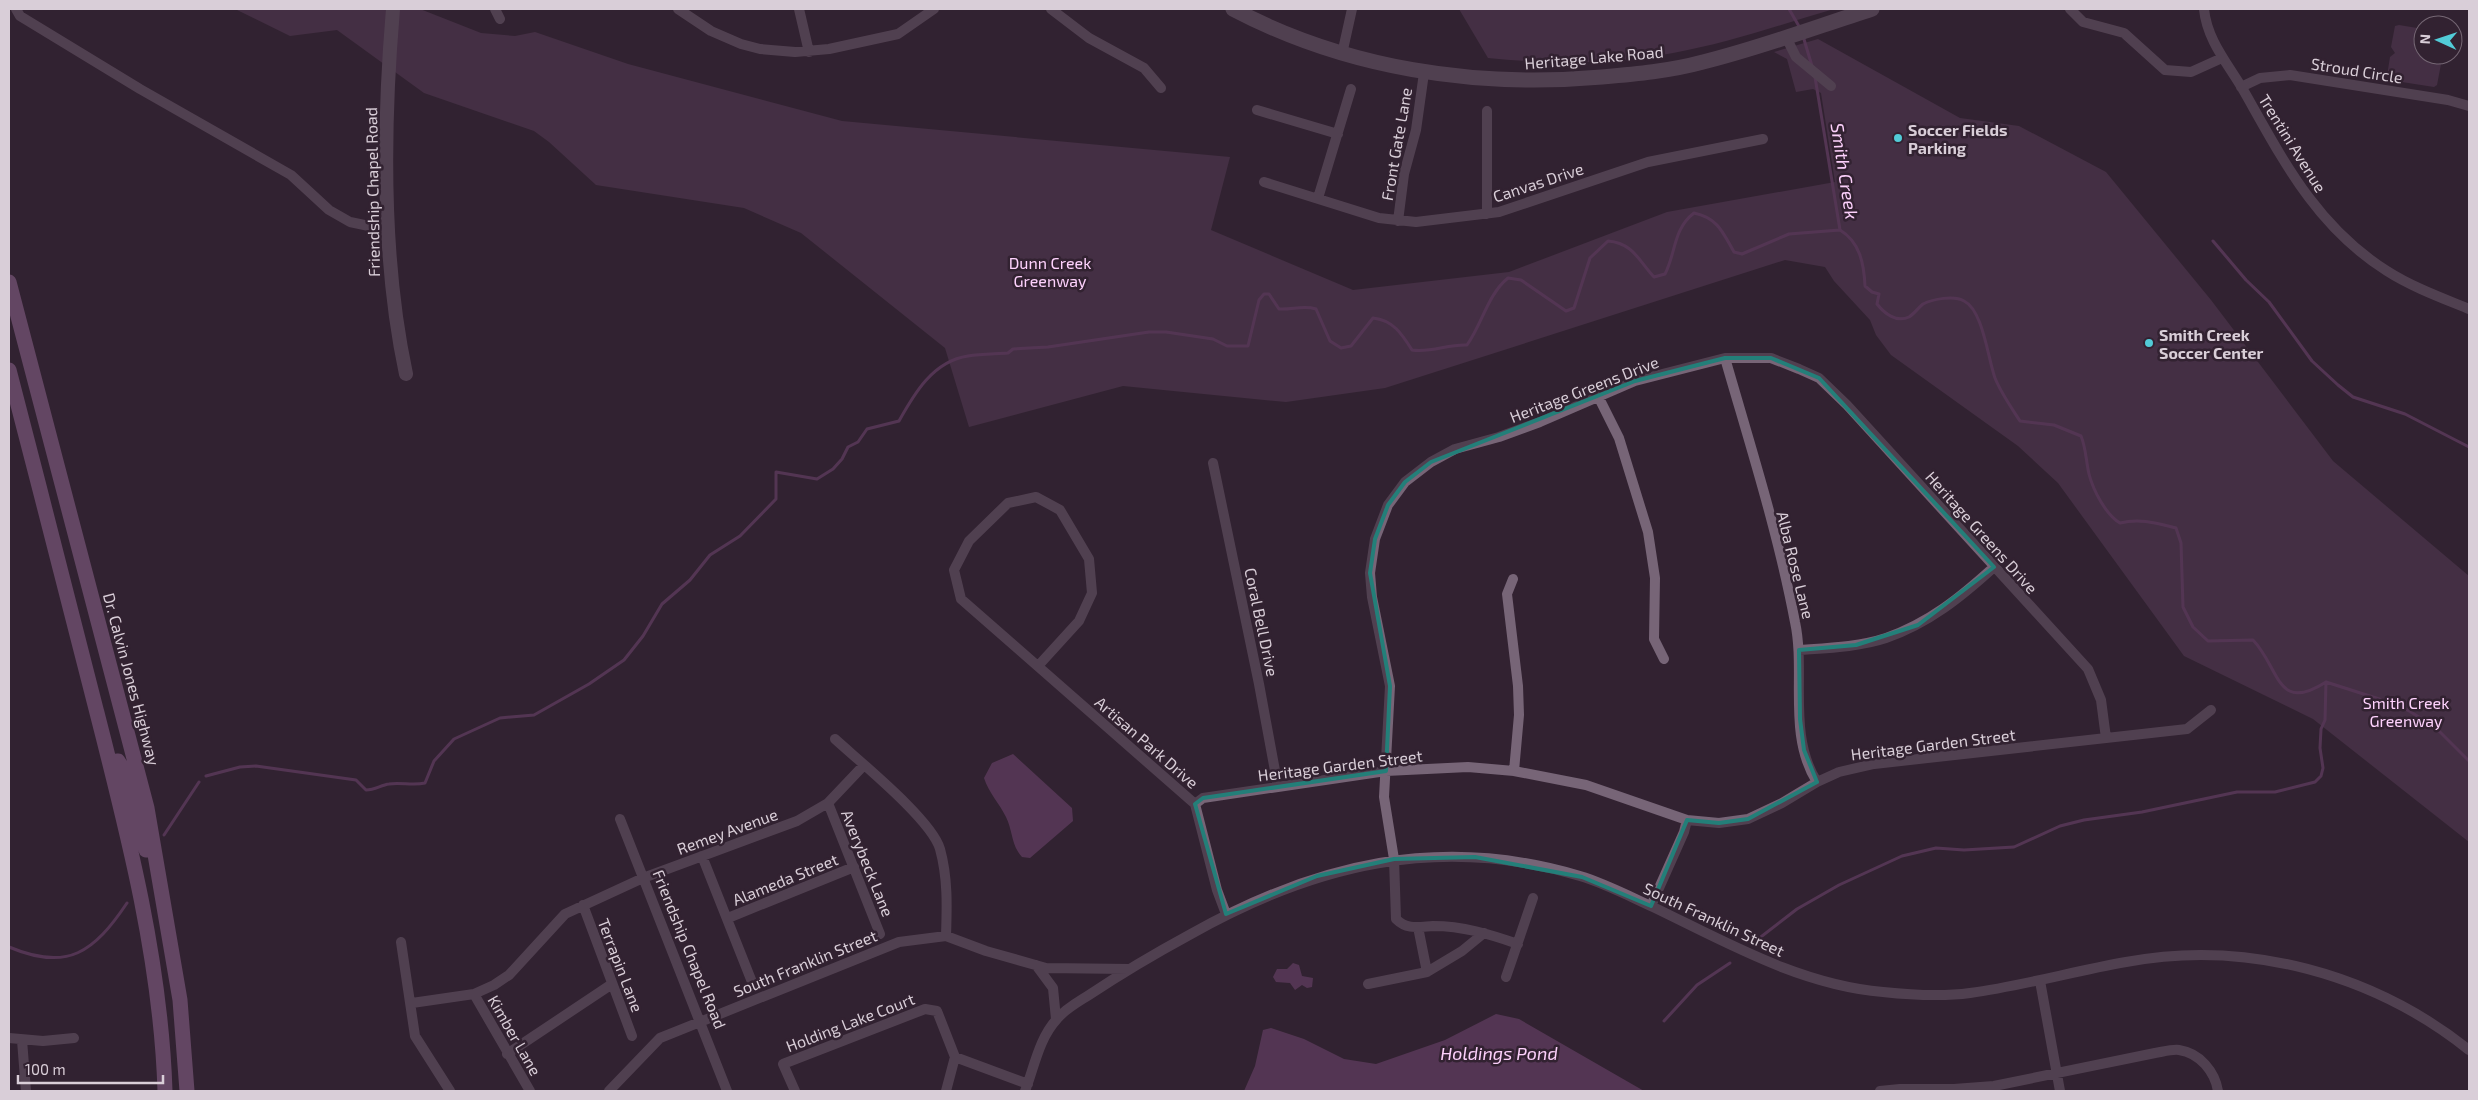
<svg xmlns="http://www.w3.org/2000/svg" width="2478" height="1100" viewBox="0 0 2478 1100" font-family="'Exo 2',sans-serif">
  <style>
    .green { fill: #5b3f5b }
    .water { fill: #7d4d7d }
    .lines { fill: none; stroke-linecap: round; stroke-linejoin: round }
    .stream { stroke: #7d4d7d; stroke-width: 3 }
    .minor { stroke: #776577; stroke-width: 10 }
    .tertiary { stroke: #776577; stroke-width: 14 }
    .secondary { stroke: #776577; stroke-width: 15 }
    .trunk { stroke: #a071a0; stroke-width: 15 }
    .marked { fill: none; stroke: #237f79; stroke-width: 4; stroke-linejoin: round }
    .poi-dot { fill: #52cbd7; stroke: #322231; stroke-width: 2 }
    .labels { text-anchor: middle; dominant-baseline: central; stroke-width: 5; stroke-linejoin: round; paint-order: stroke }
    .street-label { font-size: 16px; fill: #d9ced8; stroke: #322231 }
    .poi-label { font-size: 16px; font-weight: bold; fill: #d9ced8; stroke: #322231; text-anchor: start }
    .park-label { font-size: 16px; fill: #fed2fd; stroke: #322231 }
    .water-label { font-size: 18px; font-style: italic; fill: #fcd0fb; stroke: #322231 }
  </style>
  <rect width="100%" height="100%" fill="#322231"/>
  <!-- green -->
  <path class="green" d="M235,9H420L481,33L515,36L535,32L628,64L842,121L1230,157L1211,230L1353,290L1509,272L1667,212L1835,182L1821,93L1813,89L1796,92L1787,59L1774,52L1818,39L1960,118L2019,126L2106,172L2211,300L2333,461L2469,576V842L2313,719L2184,656L2058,483L2018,446L1891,355L1876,335L1870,320L1834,281L1825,267L1785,260L1385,388L1286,402L1123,386L969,427L945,348L801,233L744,208L596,185L549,142L534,131L424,93L337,30L290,36Z
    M1459,9H1834C1782,24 1728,43 1673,53C1612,65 1550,64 1488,58Z
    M2399,25L2423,29V55H2442L2438,60L2441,64L2437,85L2434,87L2389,80L2387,76L2390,57L2395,53L2391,47L2395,26Z"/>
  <!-- water -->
  <path class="water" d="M1013,754L1072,808L1073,821L1030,858L1022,857C1011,845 1013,831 1006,817C999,803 989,793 984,778L992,763Z
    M1293,963L1299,965L1302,976L1313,978L1312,987L1307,988L1302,985L1295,990L1290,983L1276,982L1273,977L1277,969H1287Z
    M1496,1014L1519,1019L1644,1091H1244L1255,1066L1263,1030L1271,1028L1304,1039L1344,1059L1376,1064L1445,1040Z"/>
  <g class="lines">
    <!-- stream -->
    <path class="stream" d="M1789,9L1800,28
      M1803,36L1812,66
      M1815,77L1840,230C1860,242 1864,264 1865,286L1872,292L1879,294L1877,304C1884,313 1896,323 1909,317C1914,314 1918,308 1923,304C1933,299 1954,295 1964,301C1983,310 1988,359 1995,378C2001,393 2011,407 2020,421L2054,425L2081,436C2086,448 2086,461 2089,474C2093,490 2106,515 2120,523C2140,518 2156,523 2176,528L2181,543L2183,607L2193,627L2208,641L2253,640C2280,668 2276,714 2326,682
      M2213,241L2246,280L2269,302L2312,361L2338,385L2353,397L2405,414L2469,447
      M2326,682L2401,706L2435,727L2469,761
      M206,776L240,767L256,766L356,780L366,790C375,790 381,785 389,784C401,782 413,786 425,783L434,761L454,739L500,718L534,715L589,684L624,660L643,636L662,604L690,580L710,555L740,536L776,499V472L817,479L833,469L842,459L848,447L858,442L867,429L899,421C914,394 933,361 968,356C981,354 994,354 1008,353L1013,349L1048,347L1149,332H1166L1213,339L1227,346H1248L1259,300L1264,294H1269L1279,309C1292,310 1303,305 1316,309L1330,341L1341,348L1351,346L1373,318C1393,320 1402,334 1412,350C1431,353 1448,344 1467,345C1482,324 1488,294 1508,278L1521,280L1566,311L1574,308L1590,258L1608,241C1633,243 1639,261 1654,277L1665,274C1676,253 1673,229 1694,213C1718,218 1723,233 1734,252L1742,254L1789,234L1840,230
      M164,835L199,782
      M1753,943L1797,909L1839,885L1902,856L1936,848L1964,850L2014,847L2060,826L2084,820L2142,812L2237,792H2275L2315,782L2321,776L2323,768L2320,748L2321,729L2325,720L2326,682
      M9,947C68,972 94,952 127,903
      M1664,1021L1697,985L1730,963"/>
    <!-- minor -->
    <path class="minor" d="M16,9L20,16L140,89L291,175L329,210L350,222L388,230
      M495,9L500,19
      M678,9L711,31L741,44L760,49L795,52L829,49L898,34L934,9
      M799,9L809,52
      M1051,9L1089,38L1144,68L1161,88
      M2070,9L2083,22L2124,33L2165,70L2191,72L2222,58
      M2204,9C2207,41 2229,65 2245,93C2284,162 2317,227 2387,271C2412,287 2442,298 2469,309
      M1786,37L1796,57L1831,86
      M1342,54L1352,9
      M2241,87L2260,78L2290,75L2448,100L2469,106
      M1257,110L1338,134
      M1264,182L1379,218L1416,222L1499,212L1648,162L1763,139
      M1318,198L1351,89
      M1487,214V111
      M1398,221L1404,174L1416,130L1424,73
      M1725,358C1750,445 1778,532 1795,622C1806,673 1787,735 1817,782
      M1598,396L1619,438L1648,532L1655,578L1654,639L1664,659
      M1213,463L1259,684L1278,787
      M1513,579L1507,594L1518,686L1519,715L1514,771
      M1799,650C1827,648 1859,647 1886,638C1929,623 1961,597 1994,567
      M1038,666L1079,621L1092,593L1089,559L1060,510L1036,497L1008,503L969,541L954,570L961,599L1195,804L1217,890L1226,914
      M835,739C859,761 932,820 940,849C948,878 947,907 946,936
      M828,803L880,934
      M1195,804L1203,798L1386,771L1468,767L1514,771L1586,785L1687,820L1719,823L1748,819L1782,803L1817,782L1839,772L1874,764L2187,729L2211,710
      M620,819L727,1091
      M702,856L752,982
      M583,905L632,1036
      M1651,906L1684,832L1687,820
      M728,918L854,867
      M1418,927L1427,972
      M401,942L415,1036L450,1091
      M1518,944C1489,934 1463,926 1433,926C1418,927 1407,930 1396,919L1394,859L1384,797L1390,686L1372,597L1370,573L1375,539L1388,505L1405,482L1431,462L1455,449L1499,437L1540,422L1635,381L1725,358H1771L1799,369L1819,378L1847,405L2088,669L2101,700L2106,738
      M1036,965L1053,988L1056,1019
      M1506,977L1533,898
      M2040,981L2060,1091
      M1368,984L1427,972L1462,951L1484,933
      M474,994L530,1091
      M412,1003L474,994L494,985L509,975L565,914L643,878L797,821L828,803L864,765
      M9,1038L43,1041L74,1038
      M22,1040L26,1091
      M507,1054L612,984
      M609,1091L660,1038L899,942L946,936L986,951L1046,968L1129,969
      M795,1091L783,1064L925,1009L937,1011L955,1057L1028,1084
      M946,1091L955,1057
      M1025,1091C1034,1068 1039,1038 1057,1019C1065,1009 1078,1002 1089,995C1122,973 1156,953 1191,934C1315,864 1440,834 1580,876C1604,883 1629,896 1653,907C1726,942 1800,985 1883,992C1911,995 1941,997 1970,993C2022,986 2074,971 2126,962C2247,939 2374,974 2469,1050
      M1880,1091L1900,1089H1954L1994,1086L2155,1053C2162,1052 2172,1049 2179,1050C2200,1053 2215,1072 2218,1091"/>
    <!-- tertiary -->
    <path class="tertiary" d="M393,9C383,127 381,257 406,374"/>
    <!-- secondary -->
    <path class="secondary" d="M1233,9C1347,69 1475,88 1602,77C1636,74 1670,71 1703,62C1760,48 1816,27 1872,9"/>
    <!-- trunk -->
    <path class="trunk" d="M9,282L147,808L180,1000L187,1091
      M9,370C38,483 68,596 96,709C128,834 161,962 165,1091
      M110,762L118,761L125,772L146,850"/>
  </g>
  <!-- marked area -->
  <path d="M0 0H2478V1100H0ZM1725,358H1771L1819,378L1994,567L1918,625L1856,645L1799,650L1800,719L1804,750L1817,782L1748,819L1719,823L1687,820L1651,906L1582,877L1475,857L1394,859L1317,876L1226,914L1195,804L1203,798L1386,771L1390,686L1370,573L1375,539L1388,505L1405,482L1431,462L1635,381Z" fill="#322231" fill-opacity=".55" fill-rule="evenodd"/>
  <path class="marked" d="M1725,358H1771L1819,378L1994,567L1918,625L1856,645L1799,650L1800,719L1804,750L1817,782L1748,819L1719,823L1687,820L1651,906L1582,877L1475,857L1394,859L1317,876L1226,914L1195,804L1203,798L1386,771L1390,686L1370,573L1375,539L1388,505L1405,482L1431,462L1635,381Z"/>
  <!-- markers -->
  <g class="poi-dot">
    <circle cx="1898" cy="138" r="5"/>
    <circle cx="2149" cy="343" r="5"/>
  </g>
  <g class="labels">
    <!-- street labels -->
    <g class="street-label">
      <text transform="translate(1594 57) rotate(-5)">Heritage Lake Road</text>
      <text transform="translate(2357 70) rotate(9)">Stroud Circle</text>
      <text transform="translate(2293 143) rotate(58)">Trentini Avenue</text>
      <text transform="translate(1396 144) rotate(-80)">Front Gate Lane</text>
      <text transform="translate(1538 182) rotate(-18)">Canvas Drive</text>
      <text transform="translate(372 192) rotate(-91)">Friendship Chapel Road</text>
      <text transform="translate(1584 389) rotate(-21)">Heritage Greens Drive</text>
      <text transform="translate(1982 532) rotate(48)">Heritage Greens Drive</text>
      <text transform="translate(1796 565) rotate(76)">Alba Rose Lane</text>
      <text transform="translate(1262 622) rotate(78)">Coral Bell Drive</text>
      <text transform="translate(132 679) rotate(75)">Dr. Calvin Jones Highway</text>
      <text transform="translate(1147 742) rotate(41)">Artisan Park Drive</text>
      <text transform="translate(1933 744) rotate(-7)">Heritage Garden Street</text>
      <text transform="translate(1340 765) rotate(-7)">Heritage Garden Street</text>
      <text transform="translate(727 831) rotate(-20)">Remey Avenue</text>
      <text transform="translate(868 863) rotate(68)">Averybeck Lane</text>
      <text transform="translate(785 879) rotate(-22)">Alameda Street</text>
      <text transform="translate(1714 919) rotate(25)">South Franklin Street</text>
      <text transform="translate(690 949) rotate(68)">Friendship Chapel Road</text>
      <text transform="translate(805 963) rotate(-22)">South Franklin Street</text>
      <text transform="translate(621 965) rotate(69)">Terrapin Lane</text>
      <text transform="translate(850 1022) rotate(-21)">Holding Lake Court</text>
      <text transform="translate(515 1035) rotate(60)">Kimber Lane</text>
    </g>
    <!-- poi labels -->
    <g class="poi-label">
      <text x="1908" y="129">Soccer Fields<tspan x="1908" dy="18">Parking</tspan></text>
      <text x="2159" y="334">Smith Creek<tspan x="2159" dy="18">Soccer Center</tspan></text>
    </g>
    <!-- park labels -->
    <g class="park-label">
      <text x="1050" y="262">Dunn Creek<tspan x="1050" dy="18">Greenway</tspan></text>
      <text x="2406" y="702">Smith Creek<tspan x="2406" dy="18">Greenway</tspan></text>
    </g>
    <!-- water labels -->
    <g class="water-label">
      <text transform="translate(1845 171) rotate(81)">Smith Creek</text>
      <text x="1499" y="1053">Holdings Pond</text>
    </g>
  </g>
  <!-- border -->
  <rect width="2478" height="1100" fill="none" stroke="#d9ced8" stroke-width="20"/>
  <!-- north arrow -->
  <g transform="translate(2438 40) rotate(273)"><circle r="24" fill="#322231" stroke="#756774"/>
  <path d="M0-4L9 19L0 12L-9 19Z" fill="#52cbd7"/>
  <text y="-8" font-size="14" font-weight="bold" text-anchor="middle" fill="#d9ced8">N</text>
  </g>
  <!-- scale -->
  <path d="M18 1075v8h145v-8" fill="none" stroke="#d9ced8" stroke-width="2.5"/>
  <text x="25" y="1075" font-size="15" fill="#d9ced8" stroke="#322231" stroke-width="4" paint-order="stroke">100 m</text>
</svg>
